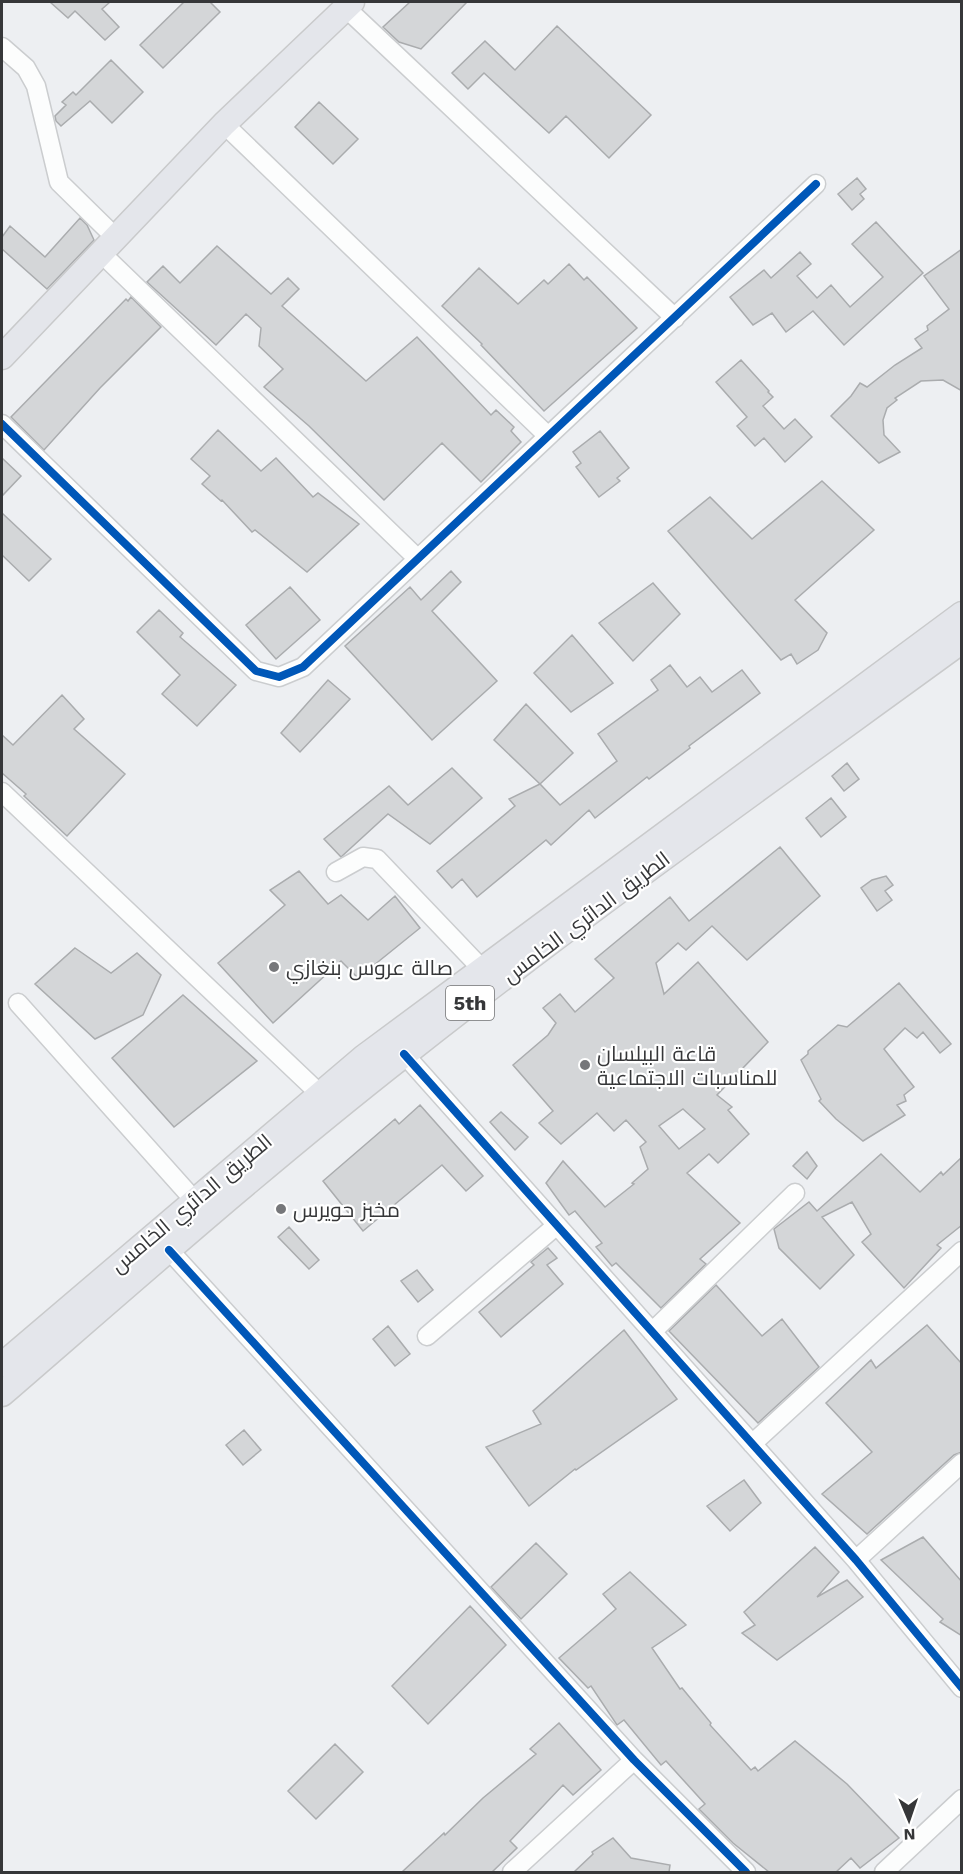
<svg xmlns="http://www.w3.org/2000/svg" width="963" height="1874" viewBox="0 0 963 1874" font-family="'Work Sans',Cairo,sans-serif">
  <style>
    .building { fill: #d4d6d8; stroke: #aaacae; stroke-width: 1.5; fill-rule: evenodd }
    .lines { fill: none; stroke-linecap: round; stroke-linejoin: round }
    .minor-casing { stroke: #cbcdcf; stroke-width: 21 }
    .major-casing { stroke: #c9cacb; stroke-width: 27 }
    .minor { stroke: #fcfdfd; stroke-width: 18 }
    .major { stroke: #e4e6eb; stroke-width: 24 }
    .cycleway-casing { stroke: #fff; stroke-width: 11 }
    .cycleway { stroke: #0057b8; stroke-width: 8 }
    .poi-dot { fill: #76777a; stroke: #fff; stroke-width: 2 }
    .labels { text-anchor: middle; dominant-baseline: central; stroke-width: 4.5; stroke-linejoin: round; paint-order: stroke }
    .shield { fill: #fff; stroke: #727374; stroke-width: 1.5 }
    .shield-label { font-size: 20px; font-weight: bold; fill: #363739 }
    .street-label { font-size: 21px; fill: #363739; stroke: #fff }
    .poi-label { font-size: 21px; fill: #363739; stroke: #fff; text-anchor: start }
  </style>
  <rect width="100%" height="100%" fill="#edeff2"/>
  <!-- building -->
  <path class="building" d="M50,2H110L102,9L119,27L105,40L75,11L68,18Z
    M184,2H210L220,12L163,68L140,45Z
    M410,2H467L421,49L399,42L383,27Z
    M557,26L651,115L609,158L566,116L549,133L484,73L468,89L452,73L485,41L515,70Z
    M111,60L143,92L112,123L90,101L61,126L56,121L55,116L66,105L62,102L73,92L76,95Z
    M319,102L358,139L333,164L295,127Z
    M857,178L866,189L860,194L864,199L852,210L838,194Z
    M80,218L87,225L94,240L47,289L2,249V237L10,226L45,257Z
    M876,222L923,273L844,345L813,311L786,332L772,313L753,325L730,297L764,270L771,278L800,252L811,264L797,276L817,298L831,285L850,307L883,277L852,244Z
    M217,246L271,294L288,278L299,289L282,306L366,381L417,337L491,415L496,410L514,427L511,431L521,442L481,482L442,443L384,500L309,426L264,387L283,369L259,346L261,328L246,314L216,345L147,282L163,266L180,283Z
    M962,249V391L943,380L921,381L895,398L897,400L887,408L883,420L884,435L900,452L879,463L831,416L851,396L860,383L867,387L895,365L922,348L915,339L928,330L927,326L949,309L924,276Z
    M569,264L584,280L587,277L637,328L544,411L481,345L482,344L442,306L479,268L518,304L544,280L548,284Z
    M131,297L161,327L100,388L44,450L11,417L126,299L128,301Z
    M741,360L769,391L768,392L773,397L763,406L784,429L795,419L812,437L785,462L764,438L755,446L737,426L747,417L716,382Z
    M218,430L261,471L276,458L313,497L318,493L359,524L307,572L255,530L252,532L222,500L221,501L202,484L210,476L191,459Z
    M600,431L629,468L617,478L620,481L599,497L576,467L581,463L573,452Z
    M2,458L21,476L2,496Z
    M822,481L874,530L795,600L827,633L818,650L797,664L791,654L781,660L668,531L710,497L752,539Z
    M2,513L51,559L29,581L2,555Z
    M451,571L461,582L432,611L497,681L432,740L345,646L410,587L421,600Z
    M653,583L680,614L633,661L599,623Z
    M290,587L320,620L276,659L246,625Z
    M159,610L183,633L180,637L236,685L197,726L162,694L180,675L137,632Z
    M572,635L613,683L571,712L534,673Z
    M670,665L687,687L700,677L712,692L742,670L760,693L689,746L690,748L649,779L647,777L595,818L589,810L551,845L546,840L477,897L462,879L452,888L437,871L515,806L509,799L540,784L560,805L617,761L598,734L658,690L651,680Z
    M328,680L350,699L300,752L281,733Z
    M62,695L84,719L74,729L125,774L67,836L24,796L26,794L2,773V735L13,745Z
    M526,704L573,753L540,784L494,740Z
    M847,763L859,779L844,791L832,776Z
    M452,768L482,798L430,844L388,814L341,857L324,839L389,786L408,805Z
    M831,798L846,817L821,837L806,818Z
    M780,847L820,896L747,960L712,926L686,950L678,943L656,963L664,994L698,962L768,1042L717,1095L732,1107L728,1110L749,1134L718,1163L709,1154L687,1173L740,1223L700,1259L706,1264L661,1308L616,1263L612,1266L596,1247L602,1243L575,1211L569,1215L546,1183L563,1161L605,1207L634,1184L632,1183L648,1169L640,1147L646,1142L626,1120L614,1131L597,1113L561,1144L539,1123L553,1111L513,1065L548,1035L556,1023L543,1008L560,994L575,1012L614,978L595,959L670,897L689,921ZM683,1109L705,1129L679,1149L659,1126Z
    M299,871L328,904L341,895L368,920L395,896L420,928L358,978L341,961L273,1023L218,963L285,905L270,890Z
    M886,876L893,885L885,891L892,900L877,911L861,888L872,880Z
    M75,948L111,973L137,953L161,975L143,1015L95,1039L35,984Z
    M899,983L951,1044L940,1053L923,1032L917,1038L905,1028L884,1049L914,1087L904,1095L906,1101L897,1105L905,1115L863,1141L836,1119L819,1101L821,1099L801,1060L808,1054V1051L838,1025L847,1027Z
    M183,995L257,1061L174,1127L112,1058Z
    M420,1105L483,1176L466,1191L442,1165L363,1231L323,1181L395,1119L399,1124Z
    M501,1112L528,1137L515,1150L490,1122Z
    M807,1152L817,1166L807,1179L793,1166Z
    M881,1154L920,1192L941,1172L943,1175L962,1157V1225L937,1245L941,1248L904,1288L862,1242L871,1234L852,1202L822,1217L854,1255L820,1289L779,1248L774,1229L809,1202L817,1211Z
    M289,1227L319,1260L309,1269L278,1237Z
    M548,1248L557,1258L547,1265L563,1284L501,1337L479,1312L534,1265L531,1262Z
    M417,1270L433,1290L418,1302L401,1281Z
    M716,1285L762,1336L782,1319L819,1367L758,1423L669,1331Z
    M927,1325L962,1364V1452L954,1455L867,1534L822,1494L872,1452L826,1403L871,1360L876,1368Z
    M388,1326L410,1354L395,1366L373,1339Z
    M624,1330L677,1399L576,1470L575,1469L529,1506L486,1447L541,1424L533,1411Z
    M244,1430L261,1450L243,1465L226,1445Z
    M744,1480L761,1503L730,1531L707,1506Z
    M923,1537L962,1582V1636L940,1622L943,1619L881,1560Z
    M536,1543L567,1574L521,1619L491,1587Z
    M815,1547L839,1572L817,1597L847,1580L863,1597L777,1660L742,1633L755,1625L744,1612Z
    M630,1572L686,1625L652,1648L680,1689L682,1688L711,1723L710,1725L751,1770L755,1767L758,1771L795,1741L847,1784L899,1838L860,1868L851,1858L836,1872H769L733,1843L699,1809L705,1804L666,1761L661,1765L624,1720L617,1725L591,1686L588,1688L559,1658L616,1609L603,1594Z
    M470,1606L506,1645L428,1724L392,1686Z
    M559,1723L601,1770L573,1795L563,1785L510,1841L517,1848L492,1872H402L444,1833L445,1835L483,1798L536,1754L530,1749Z
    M335,1744L363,1772L316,1819L288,1791Z
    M613,1838L631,1858L670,1865L669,1872H574L593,1854L592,1852Z"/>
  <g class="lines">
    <!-- minor casing -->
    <g class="minor-casing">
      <path id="minor" d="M346,2V8L675,318
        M2,47L26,68L36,86L59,182L115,237
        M224,124L548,436
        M101,253L418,559
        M2,424L256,671L279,677L303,667L816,184
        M2,792L320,1094
        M336,872L363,857L377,859L481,968
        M18,1003L194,1200
        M404,1054L856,1560L962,1688
        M169,1250L634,1760L746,1872
        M652,1332L795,1193
        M427,1336L557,1225
        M752,1444L962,1251
        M856,1560L962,1463
        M512,1872L634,1760
        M884,1872L962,1799"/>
    </g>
    <!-- major casing -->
    <g class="major-casing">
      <path id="major" d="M2,357L224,124L352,2
        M2,1365L364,1057L962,614
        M2,1394C135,1279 267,1162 405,1054C586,911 775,777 962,641"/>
    </g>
    <!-- minor -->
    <use href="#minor" class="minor"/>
    <!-- major -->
    <use href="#major" class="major"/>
    <!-- cycleway casing -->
    <g class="cycleway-casing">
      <path id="cycleway" d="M2,424L256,671L279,677L303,667L816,184
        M404,1054L856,1560L962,1688
        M169,1250L634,1760L746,1872"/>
    </g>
    <!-- cycleway -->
    <use href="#cycleway" class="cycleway"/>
  </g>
  <!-- markers -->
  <g class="poi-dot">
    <circle cx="274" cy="967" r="6"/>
    <circle cx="585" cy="1065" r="6"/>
    <circle cx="281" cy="1209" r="6"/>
  </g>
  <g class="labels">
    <!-- shield labels -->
    <rect class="shield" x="446" y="986" width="48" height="34" rx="4.5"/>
    <g class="shield-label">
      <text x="470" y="1003">5th</text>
    </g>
    <!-- street labels -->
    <g class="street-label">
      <text transform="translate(586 917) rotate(-37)">الطريق الدائري الخامس</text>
      <text transform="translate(191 1203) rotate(-40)">الطريق الدائري الخامس</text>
    </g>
    <!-- poi labels -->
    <g class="poi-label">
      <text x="286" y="967">صالة عروس بنغازي</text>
      <text x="597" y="1053">قاعة البيلسان<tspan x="597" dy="24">للمناسبات الاجتماعية</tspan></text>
      <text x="293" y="1209">مخبز حويرس</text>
    </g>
  </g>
  <!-- border -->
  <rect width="963" height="1874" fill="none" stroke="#363739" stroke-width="6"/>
  <!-- north arrow -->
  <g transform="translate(909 1820) rotate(178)" stroke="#ffffff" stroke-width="4.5" paint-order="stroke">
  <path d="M0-4.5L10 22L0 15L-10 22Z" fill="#363739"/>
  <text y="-9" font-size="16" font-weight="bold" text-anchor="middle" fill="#363739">N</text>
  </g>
</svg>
